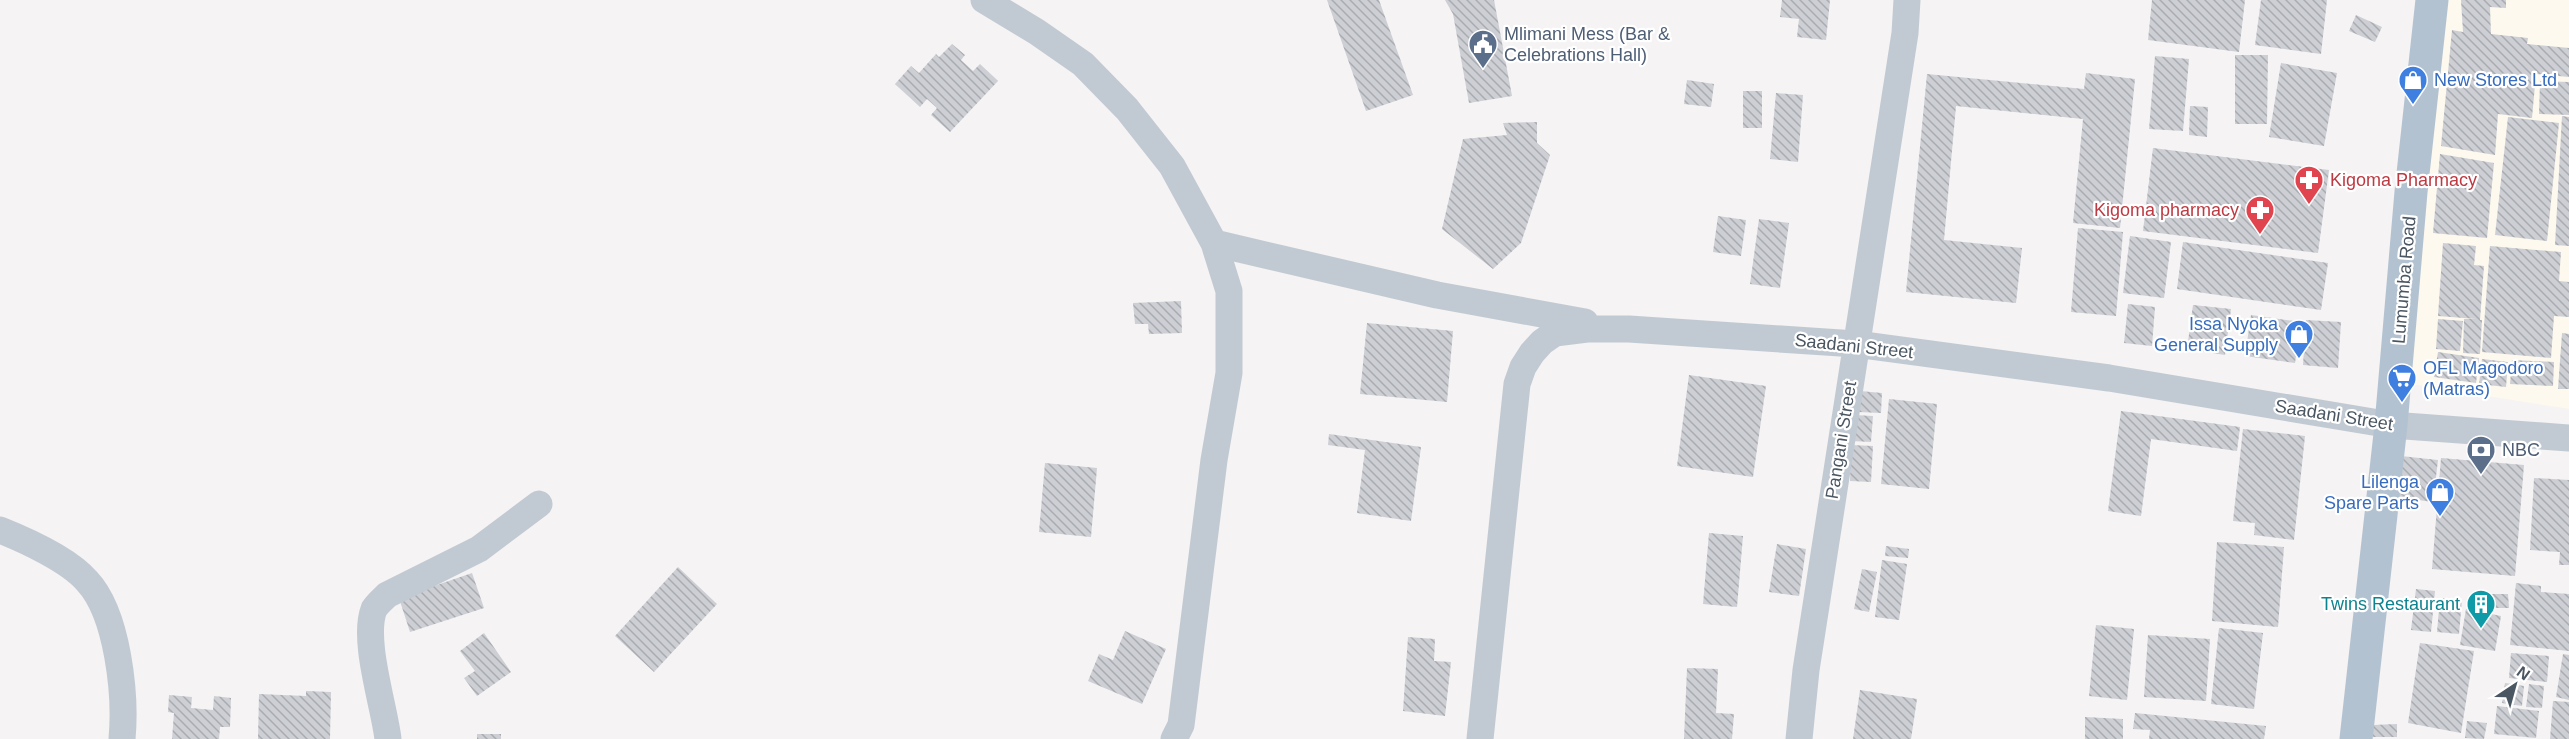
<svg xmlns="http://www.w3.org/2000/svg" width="2569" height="739" viewBox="0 0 2569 739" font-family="Arial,sans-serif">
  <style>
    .commercial { fill: #fdf9ef }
    .building { fill: url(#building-back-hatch) }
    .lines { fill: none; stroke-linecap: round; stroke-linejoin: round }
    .street { stroke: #c1cad2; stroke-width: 27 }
    .primary { stroke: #b3c2d1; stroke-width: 33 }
    .labels { text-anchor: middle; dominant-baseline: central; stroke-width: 4.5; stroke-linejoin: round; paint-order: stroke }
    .service-label { font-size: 18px; fill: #4e5e75; stroke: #fff; text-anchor: start }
    .shop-label { font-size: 18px; fill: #366cbe; stroke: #fff; text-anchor: start }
    .health-label { font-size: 18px; fill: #be3a42; stroke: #fff; text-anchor: start }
    .street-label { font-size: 18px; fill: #4a5661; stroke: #fff }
    .culture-label { font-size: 18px; fill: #0d838f; stroke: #fff; text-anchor: end }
  </style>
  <defs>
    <pattern id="building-back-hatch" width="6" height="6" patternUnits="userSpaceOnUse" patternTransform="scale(1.5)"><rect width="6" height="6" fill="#cdcfd5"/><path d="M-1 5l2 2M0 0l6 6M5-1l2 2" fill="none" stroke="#a8abb0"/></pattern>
  </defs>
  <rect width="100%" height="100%" fill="#f5f3f3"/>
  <!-- commercial -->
  <path class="commercial" d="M2418,0H2569V409L2405,383Z"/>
  <!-- building -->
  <path class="building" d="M1327,0H1379L1413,95L1366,111Z
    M1445,0H1494L1512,96L1469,103L1453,14Z
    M1782,0H1830L1826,40L1797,37L1799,19L1780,17Z
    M2152,0H2245L2239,52L2148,40Z
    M2261,0H2327L2321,54L2255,45Z
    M2461,0H2506V8L2490,7L2491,34L2528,38L2527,44L2569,48V77L2536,74L2532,118L2498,114L2495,155L2441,146L2452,30L2463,32Z
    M2356,15L2382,27L2375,42L2349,31Z
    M952,44L965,55L961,60L973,71L980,64L998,81L950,132L931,115L937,108L927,99L920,107L895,84L911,66L919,73L936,54L939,57Z
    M2235,55H2268L2267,124H2235Z
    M2155,56L2189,59L2183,131L2149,129Z
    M2281,63L2337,73L2324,146L2269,137Z
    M2086,73L2135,79L2120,228L2073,223L2083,119L1956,106L1944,240L2022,248L2016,303L1906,292L1927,74L2084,89Z
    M1687,80L1714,84L1711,107L1684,104Z
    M2540,81L2569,82V115L2539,114Z
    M1743,91H1762V128H1743Z
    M1776,93L1803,95L1798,162L1770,159Z
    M2190,106L2208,107L2207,137L2189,135Z
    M2562,116L2569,117V246L2555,245Z
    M2508,117L2559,123L2547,241L2495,235Z
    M1537,122V143L1550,155L1521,243L1493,269L1442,229L1463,139L1507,135L1503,123Z
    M2153,148L2329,170L2318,253L2143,231Z
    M2440,154L2494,163L2487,238L2433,233Z
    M1718,216L1746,220L1741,256L1713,252Z
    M1759,219L1789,223L1780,288L1750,284Z
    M2078,228L2123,232L2116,316L2071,312Z
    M2130,236L2171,242L2164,298L2123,293Z
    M2183,242L2328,263L2321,310L2177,289Z
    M2443,243L2476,246L2474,265L2484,266L2480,320H2482L2480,354L2463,353L2464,319H2476L2438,316Z
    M2490,246L2561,252L2559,281L2569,282V317L2554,316L2551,358L2482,352Z
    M1181,301L1182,333L1149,334L1148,324H1135L1133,303Z
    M2128,304L2155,307L2152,346L2124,343Z
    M2193,305L2231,309L2225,355L2187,349Z
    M2251,315L2301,322L2295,363L2245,356Z
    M2438,319L2463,321L2460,351L2436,349Z
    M2306,320L2341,322L2338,368L2303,365Z
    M1367,323L1453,331L1447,402L1360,394Z
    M2562,333L2569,334V389H2558Z
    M2438,352L2479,358L2476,383L2434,377Z
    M2482,359L2508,362L2506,387L2479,384Z
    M2512,360L2554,362L2553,386L2510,384Z
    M1689,375L1766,386L1753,477L1677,466Z
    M1860,391L1882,393L1881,413L1859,412Z
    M1889,399L1937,404L1929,489L1881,484Z
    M2121,411L2240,427L2237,451L2151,439L2141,516L2108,511Z
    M1854,415L1873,416L1871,442L1852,441Z
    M2243,429L2305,436L2294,540L2254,535L2255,523L2233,521Z
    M1329,434L1421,447L1411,521L1357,513L1365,450L1328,445Z
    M1851,445L1873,446L1871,482L1850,481Z
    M2401,456L2438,460L2433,502L2396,497Z
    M2441,458L2524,465L2515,576L2432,569Z
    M1045,463L1097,468L1091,537L1039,532Z
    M2534,478L2569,480V565H2559L2560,552L2530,550Z
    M1709,533L1743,536L1737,607L1703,604Z
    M2217,542L2284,547L2278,627L2212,621Z
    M1777,544L1806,549L1799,596L1769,592Z
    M1886,546L1909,549L1908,558L1885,556Z
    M1882,560L1907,564L1899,620L1875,617Z
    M678,567L717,604L654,672L615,636Z
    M1862,569L1877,572L1869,612L1854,609Z
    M472,573L484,608L410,632L399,598Z
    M2516,583L2541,586V592L2569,594V651L2510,645Z
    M2416,589L2435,591L2431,632L2411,630Z
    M2486,594H2508L2509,608H2487Z
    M2440,598L2462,600L2459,634L2437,632Z
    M2466,609L2501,616L2495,651L2460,645Z
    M2096,625L2134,629L2127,700L2089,696Z
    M2219,628L2263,633L2254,709L2211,704Z
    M1125,631L1166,649L1142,704L1088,681L1099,654L1113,660Z
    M484,633L511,672L477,696L464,678L475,671L460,651Z
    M2148,635L2210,639L2206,701L2144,697Z
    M1408,637L1435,639L1434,661L1451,662L1445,716L1403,711Z
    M2420,643L2474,651L2461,733L2408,723Z
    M2511,653L2549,656L2547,682L2509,678Z
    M2563,654L2569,655V700L2556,697Z
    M1687,668L1718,669L1716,713L1734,714L1732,739H1684Z
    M2505,683L2524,686L2522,706L2502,703Z
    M2529,684L2544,686L2542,708L2526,707Z
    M1860,690L1917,699L1911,739H1853Z
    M306,691L331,692L330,739H258L259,694L306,696Z
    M169,695L192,697L191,708L213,710L214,696L231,698L230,727H220L219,739H172L174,713L168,712Z
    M2553,701L2569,702V739H2550Z
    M2497,706L2539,711L2536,738L2494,734Z
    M2135,713L2266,726L2264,739H2149L2150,730L2133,729Z
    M2085,717L2123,719V739H2085Z
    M2467,721L2487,723L2484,739L2465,738Z
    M2397,724V737H2373V725Z
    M477,734H501V739H477Z"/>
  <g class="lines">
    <!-- street -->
    <path class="street" d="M984,0L1037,32L1083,64L1127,109L1172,166L1214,243L1229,291V373L1214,460L1181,725L1174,739
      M1214,243L1437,295L1585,322
      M0,530C25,540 69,560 87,581C118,614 126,695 122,739
      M388,739C384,705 362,640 374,609C377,604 382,600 387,595L479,549L539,504
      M1480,739L1517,384L1523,367L1532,353L1542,342L1555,333L1587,329H1629L1856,344L2109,378L2391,425L2569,438
      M1799,739L1806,670L1905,33L1907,0"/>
    <!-- primary -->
    <path class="primary" d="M2356,739L2391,425L2411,192L2432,0"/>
  </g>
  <!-- icons -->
  <defs>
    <g id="civic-pin" transform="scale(1.5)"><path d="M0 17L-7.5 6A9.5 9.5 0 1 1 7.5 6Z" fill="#5c6f8a" stroke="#fff"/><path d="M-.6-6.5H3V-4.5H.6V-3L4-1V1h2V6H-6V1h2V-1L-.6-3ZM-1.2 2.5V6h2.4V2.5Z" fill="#fff"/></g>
    <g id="shop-pin" transform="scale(1.5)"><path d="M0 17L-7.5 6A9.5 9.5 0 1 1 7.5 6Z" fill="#3f7fe0" stroke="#fff"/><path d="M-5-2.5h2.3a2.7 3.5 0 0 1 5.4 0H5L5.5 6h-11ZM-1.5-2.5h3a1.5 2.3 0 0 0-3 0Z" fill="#fff"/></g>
    <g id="pharmacy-pin" transform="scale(1.5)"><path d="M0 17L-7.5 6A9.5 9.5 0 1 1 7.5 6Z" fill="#e0444e" stroke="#fff"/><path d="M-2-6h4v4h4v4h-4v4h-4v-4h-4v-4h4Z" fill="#fff"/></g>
    <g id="supermarket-pin" transform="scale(1.5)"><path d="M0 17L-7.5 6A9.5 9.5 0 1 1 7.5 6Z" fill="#3f7fe0" stroke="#fff"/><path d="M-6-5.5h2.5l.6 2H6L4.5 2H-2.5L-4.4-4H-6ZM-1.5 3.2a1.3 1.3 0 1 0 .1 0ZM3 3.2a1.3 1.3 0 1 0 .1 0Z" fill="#fff"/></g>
    <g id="bank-pin" transform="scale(1.5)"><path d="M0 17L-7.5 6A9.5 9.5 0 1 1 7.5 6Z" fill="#5c6f8a" stroke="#fff"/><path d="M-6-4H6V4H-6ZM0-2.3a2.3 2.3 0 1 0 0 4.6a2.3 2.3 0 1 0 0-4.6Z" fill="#fff"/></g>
    <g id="building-pin" transform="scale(1.5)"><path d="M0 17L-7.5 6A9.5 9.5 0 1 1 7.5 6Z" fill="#0f9aa8" stroke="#fff"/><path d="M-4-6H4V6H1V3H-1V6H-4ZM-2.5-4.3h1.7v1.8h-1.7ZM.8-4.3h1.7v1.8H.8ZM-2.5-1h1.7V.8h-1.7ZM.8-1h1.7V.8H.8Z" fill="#fff"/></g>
  </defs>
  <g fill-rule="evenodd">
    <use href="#civic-pin" x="1483" y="44"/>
    <use href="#shop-pin" x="2413" y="80"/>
    <use href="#pharmacy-pin" x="2309" y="180"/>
    <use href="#pharmacy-pin" x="2260" y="210"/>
    <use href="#shop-pin" x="2299" y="334"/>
    <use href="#supermarket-pin" x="2402" y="378"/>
    <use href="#bank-pin" x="2481" y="450"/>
    <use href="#shop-pin" x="2440" y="492"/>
    <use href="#building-pin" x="2481" y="604"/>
  </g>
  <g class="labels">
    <!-- service labels -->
    <g class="service-label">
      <text x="1504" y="34">Mlimani Mess (Bar &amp;<tspan x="1504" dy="21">Celebrations Hall)</tspan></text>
      <text x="2502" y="450">NBC</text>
    </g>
    <!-- shop labels -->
    <g class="shop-label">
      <text x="2434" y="80">New Stores Ltd</text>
      <text x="2278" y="324" text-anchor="end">Issa Nyoka<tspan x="2278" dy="21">General Supply</tspan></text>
      <text x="2423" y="368">OFL Magodoro<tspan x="2423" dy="21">(Matras)</tspan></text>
      <text x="2419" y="482" text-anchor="end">Lilenga<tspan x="2419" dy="21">Spare Parts</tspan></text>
    </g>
    <!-- health labels -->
    <g class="health-label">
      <text x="2330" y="180">Kigoma Pharmacy</text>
      <text x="2239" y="210" text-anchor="end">Kigoma pharmacy</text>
    </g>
    <!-- street labels -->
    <g class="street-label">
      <text transform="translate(2404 280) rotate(-85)">Lumumba Road</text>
      <text transform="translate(1854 346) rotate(6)">Saadani Street</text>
      <text transform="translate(2334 415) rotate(9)">Saadani Street</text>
      <text transform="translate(1841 440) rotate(-81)">Pangani Street</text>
    </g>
    <!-- culture labels -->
    <g class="culture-label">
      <text x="2460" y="604">Twins Restaurant</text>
    </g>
  </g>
  <!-- north arrow -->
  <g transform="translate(2515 685) rotate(36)" stroke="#ffffff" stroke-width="4.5" paint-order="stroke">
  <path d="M0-4.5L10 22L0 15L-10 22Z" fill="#4a5661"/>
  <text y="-9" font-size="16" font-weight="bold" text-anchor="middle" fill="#4a5661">N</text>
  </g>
</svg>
